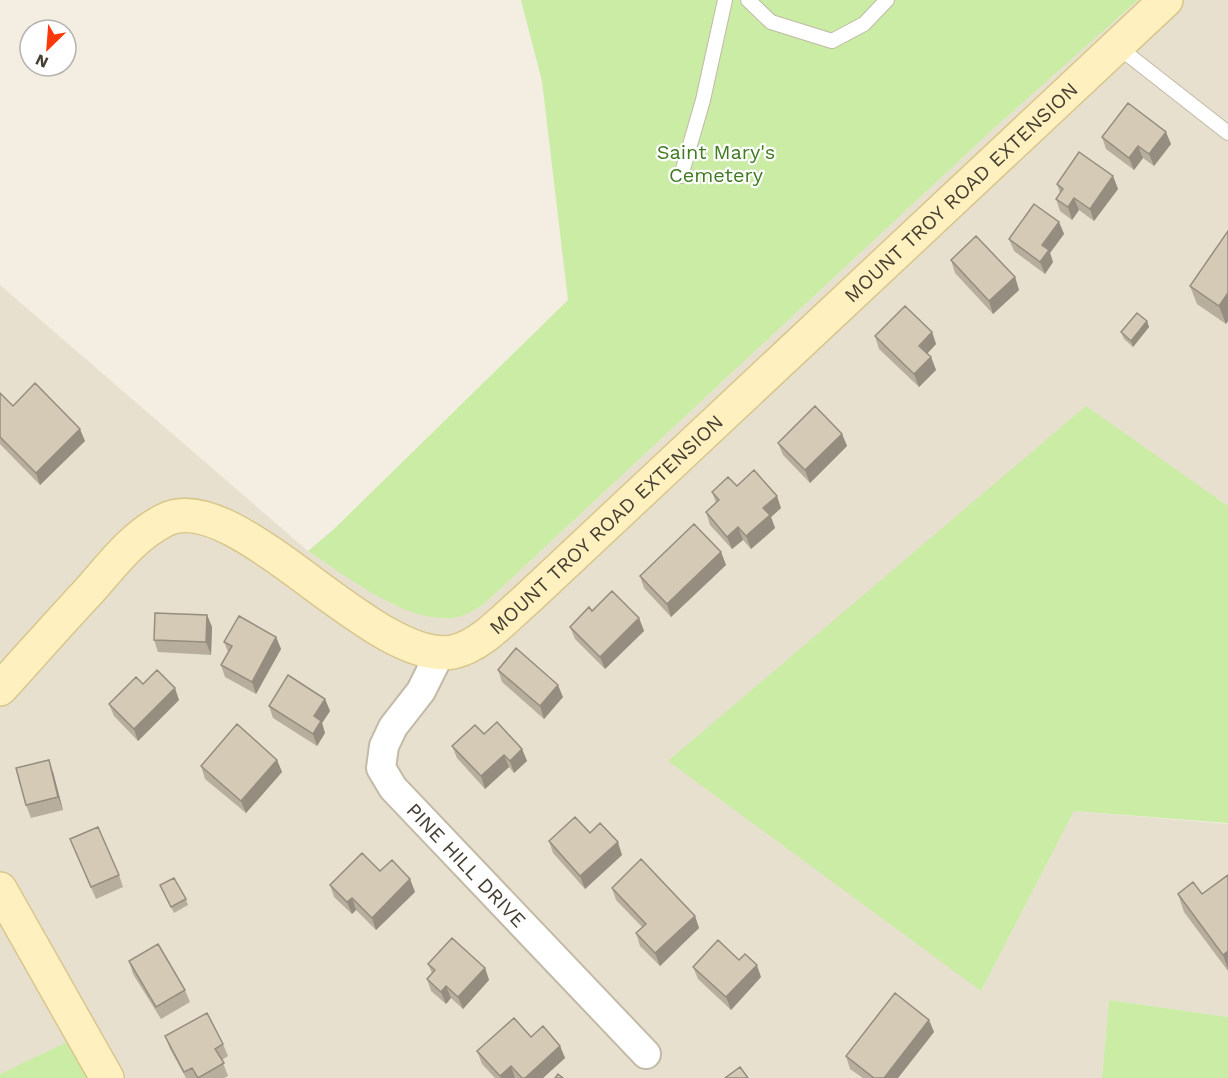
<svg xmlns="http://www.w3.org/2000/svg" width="1228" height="1078" viewBox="0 0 1228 1078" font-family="'Work Sans',sans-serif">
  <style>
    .residential { fill: #e7e0cf }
    .green { fill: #caeca5 }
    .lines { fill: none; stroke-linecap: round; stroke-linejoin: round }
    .lane-casing { stroke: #c2b9a6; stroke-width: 16 }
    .street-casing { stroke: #c2b9a6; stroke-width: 32 }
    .secondary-casing { stroke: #d8c68c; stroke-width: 36 }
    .lane { stroke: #fff; stroke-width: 14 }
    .street { stroke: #fff; stroke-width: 28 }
    .secondary { stroke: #fff1bf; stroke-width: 33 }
    .wall { fill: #b7ae9d }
    .shaded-wall { fill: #958d7f }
    .building { fill: #d5cab6; stroke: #958d7f; stroke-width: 1.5 }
    .labels { text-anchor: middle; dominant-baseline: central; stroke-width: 4.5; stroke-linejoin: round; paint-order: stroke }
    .park-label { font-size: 20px; fill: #407b20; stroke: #fff }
    .street-label { font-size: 20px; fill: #453e32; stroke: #fff }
  </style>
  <rect width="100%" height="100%" fill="#f3eee1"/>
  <!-- residential -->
  <path class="residential" d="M1138,0H1228V506L1085,407L981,991L1074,811L1228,824V1017L1109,1000L1102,1078H87L67,1043L0,1074V285L308,551L396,606L462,616L483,605L991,131Z"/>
  <!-- green -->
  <path class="green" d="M521,0H1138L991,131L483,605C476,608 469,614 462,616C413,630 347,576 308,551L334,529L568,300L542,81Z
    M1086,406L1228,506V823L1074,811L981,991L668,761Z
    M1109,1000L1228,1017V1078H1102Z
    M67,1042L87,1078H0V1074Z"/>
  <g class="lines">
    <!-- lane casing -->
    <g class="lane-casing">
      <path id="lane" d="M748,0L771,22L832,41L864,24L887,0
        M1117,46L1228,133
        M681,176L703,100L725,0"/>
    </g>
    <!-- street casing -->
    <g class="street-casing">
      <g id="street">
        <path id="s1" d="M440,653L421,691L393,727L384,746L381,768L393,788L646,1054"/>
      </g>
    </g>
    <!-- secondary casing -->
    <g class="secondary-casing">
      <g id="secondary">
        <path id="s2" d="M0,689C30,656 59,623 89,591C112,565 133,536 165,520C235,484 374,667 453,652C481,646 505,618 526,600L1166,0"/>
        <path d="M0,889L107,1078"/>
      </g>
    </g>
    <!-- lane -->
    <use href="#lane" class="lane"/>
    <!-- street -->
    <use href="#street" class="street"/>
    <!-- secondary -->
    <use href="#secondary" class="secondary"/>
  </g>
  <!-- wall -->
  <path class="wall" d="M1102,137L1171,144L1154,166L1143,158L1134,170L1106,149Z
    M1113,176L1118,189L1094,221L1079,210L1072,220L1060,211L1056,199L1060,193L1057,184Z
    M1059,222L1064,234L1050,253L1053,262L1045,274L1014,251L1009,239Z
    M1228,231V321L1226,324L1197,304L1190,286Z
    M951,260L1015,277L1019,290L993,314L955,273Z
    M1147,321L1149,327L1133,347L1124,339L1121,332Z
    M932,332L936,344L927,354L931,357L936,370L919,387L879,349L875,336Z
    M0,393L13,406L85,441L40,485L0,444Z
    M842,434L847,446L810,483L783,455L778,443Z
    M737,486L781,508L771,517L775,528L751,549L743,540L732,549L710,525L706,512L716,503L712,492Z
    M721,552L726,565L671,617L644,588L640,576Z
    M592,611L639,618L644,631L605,669L575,639L570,627Z
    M207,615L212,627L211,655L158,652L154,640Z
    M276,637L281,649L256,694L225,677L221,665L228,652L224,642Z
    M498,670L563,697L544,719L502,682Z
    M143,684L179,700L138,741L114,716L109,704Z
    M325,699L330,711L322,723L325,733L317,746L273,718L269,706Z
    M484,734L522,749L527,761L514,773L509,767L485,789L457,758L452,746Z
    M277,760L282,772L246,813L205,779L201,766Z
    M53,772L63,810L31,818L26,805Z
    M590,833L622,855L585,889L553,853L549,841Z
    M70,839L119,875L123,887L96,899Z
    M380,871L410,879L415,892L376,930L356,910L352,914L334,897L330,885Z
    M1228,875V971L1184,912L1178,894H1202Z
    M160,885L186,899L188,905L174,913Z
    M612,888L695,916L699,928L660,966L640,946L636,933L642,927L616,900Z
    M739,960L761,977L731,1010L698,979L693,967Z
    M129,961L185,990L190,1002L161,1019L133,974Z
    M428,964L485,968L489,980L463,1009L451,998L446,1004L431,991L427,979L432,973Z
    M929,1020L934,1032L898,1078H863L850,1069L846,1056Z
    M165,1036L223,1044L228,1056L222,1060L228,1076L224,1078H186L170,1049Z
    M531,1037L560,1046L565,1058L543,1078H495L482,1064L477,1051Z"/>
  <!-- shaded-wall -->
  <path class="shaded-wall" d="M1166,132L1171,144L1154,166L1149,154Z
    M1138,146L1143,158L1134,170L1129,158Z
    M1113,176L1118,189L1094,221L1090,209Z
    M1074,198L1079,210L1072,220L1068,207Z
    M1059,222L1064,234L1050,253L1053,262L1045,274L1040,262L1042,245Z
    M1015,277L1019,290L993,314L989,301Z
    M1228,293V321L1226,324L1219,306Z
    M1147,321L1149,327L1133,347L1131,341Z
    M932,332L936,344L923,358L919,346Z
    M931,357L936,370L919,387L914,374Z
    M80,429L85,441L40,485L36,473Z
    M842,434L847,446L810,483L805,470Z
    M777,496L781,508L771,517L775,528L751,549L746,536L763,508Z
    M738,527L743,540L732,549L727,537Z
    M721,552L726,565L671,617L667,604Z
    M207,615L212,627L211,655L206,642Z
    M639,618L644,631L605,669L600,657Z
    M276,637L281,649L256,694L252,682Z
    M558,685L563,697L544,719L540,706Z
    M175,688L179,700L138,741L134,729Z
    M325,699L330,711L322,723L325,733L317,746L313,734L314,716Z
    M522,749L527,761L514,773L510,761Z
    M504,755L509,767L485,789L481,776Z
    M49,760L53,772L63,810L58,797Z
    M277,760L282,772L246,813L241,801Z
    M618,842L622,855L585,889L580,876Z
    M410,879L415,892L376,930L372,918Z
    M352,898L356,910L352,914L347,902Z
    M695,916L699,928L660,966L655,953Z
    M1228,951V969L1223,955Z
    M757,965L761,977L731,1010L726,997Z
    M485,968L489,980L463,1009L458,997Z
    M446,986L451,998L446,1004L441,992Z
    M929,1020L934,1032L898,1078H884Z
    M560,1046L565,1058L543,1078H525Z
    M511,1066L515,1078H501L500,1076Z"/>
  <!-- building -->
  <path class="building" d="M1128,103L1166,132L1149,154L1138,146L1129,158L1102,137Z
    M1079,152L1113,176L1090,209L1074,198L1068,207L1056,199L1063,189L1057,184Z
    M1034,204L1059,222L1042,245L1049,250L1040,262L1009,239Z
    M1228,231V293L1219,306L1190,286Z
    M976,236L1015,277L989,301L951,260Z
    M905,306L932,332L919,346L931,357L914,374L875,336Z
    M1137,313L1147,321L1131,341L1121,332Z
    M35,383L80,429L36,473L0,437V393L13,406Z
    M815,406L842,434L805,470L778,443Z
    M754,470L777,496L763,508L770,515L746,536L738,527L727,537L706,512L719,500L712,492L728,477L737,486Z
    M694,524L721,552L667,604L640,576Z
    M612,591L639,618L600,657L570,627L589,607L592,611Z
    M155,613L207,615L206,642L154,640Z
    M239,616L276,637L252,682L221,665L232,646L224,642Z
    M516,648L558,685L540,706L498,670Z
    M157,670L175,688L134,729L109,704L136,677L143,684Z
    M288,675L325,699L314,716L321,721L313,734L269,706Z
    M497,722L522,749L510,761L504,755L481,776L452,746L475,725L484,734Z
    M237,724L277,760L241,801L201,766Z
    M49,760L58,797L26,805L16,768Z
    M575,817L590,833L600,823L618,842L580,876L549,841Z
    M98,827L119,875L91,887L70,839Z
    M362,853L380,871L392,860L410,879L372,918L352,898L347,902L330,885Z
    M641,859L695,916L655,953L636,933L646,924L612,888Z
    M1228,875V951L1223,955L1178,894L1193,882L1202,894Z
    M174,878L186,899L171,907L160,885Z
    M452,938L485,968L458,997L446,986L441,992L427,979L435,970L428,964Z
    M718,940L739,960L745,954L757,965L726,997L693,967Z
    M158,944L185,990L156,1007L129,961Z
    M895,993L929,1020L884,1078H874L846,1056Z
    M207,1013L223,1044L215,1049L224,1063L198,1078L192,1068L184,1072L165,1036Z
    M514,1018L531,1037L543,1026L560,1046L525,1078H522L511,1066L500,1076L477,1051Z
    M740,1067L748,1078H725Z
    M558,1074L563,1078H555Z"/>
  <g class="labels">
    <!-- park labels -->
    <g class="park-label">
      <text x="716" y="152">Saint Mary's<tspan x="716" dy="23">Cemetery</tspan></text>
    </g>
    <!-- street labels -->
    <g class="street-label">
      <text stroke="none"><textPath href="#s2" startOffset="1251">MOUNT TROY ROAD EXTENSION</textPath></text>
      <text stroke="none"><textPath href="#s2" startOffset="765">MOUNT TROY ROAD EXTENSION</textPath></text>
      <text stroke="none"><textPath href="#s1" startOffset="261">PINE HILL DRIVE</textPath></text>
    </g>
  </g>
  <!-- north arrow -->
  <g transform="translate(48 48) rotate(205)"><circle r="28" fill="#ffffff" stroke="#b5b2ad" stroke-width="1.5"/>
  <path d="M0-4.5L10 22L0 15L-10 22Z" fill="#ff380c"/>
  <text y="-9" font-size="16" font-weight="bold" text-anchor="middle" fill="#453e32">N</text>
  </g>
</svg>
